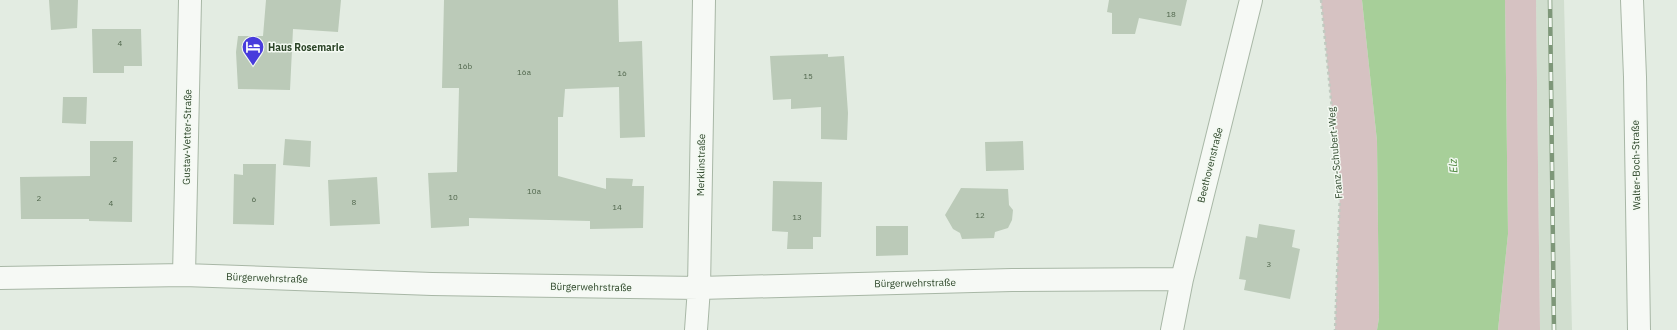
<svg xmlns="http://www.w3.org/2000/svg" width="1677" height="330" viewBox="0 0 1677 330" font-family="'IBM Plex Sans',sans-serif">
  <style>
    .built { fill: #d1decf }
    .green { fill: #d6c2c2 }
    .water { fill: #a7cf99 }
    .building { fill: #bbcab8 }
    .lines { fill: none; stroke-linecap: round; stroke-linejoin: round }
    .minor-casing { stroke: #a8b7a6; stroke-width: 24 }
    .path { stroke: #c1cac0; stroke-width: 2.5; stroke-dasharray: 3 3; stroke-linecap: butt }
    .minor { stroke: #f6f9f5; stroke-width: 22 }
    .rail-casing { stroke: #7e9779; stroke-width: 4.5 }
    .rail { stroke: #f3f9f2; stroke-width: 3; stroke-dasharray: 9; stroke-linecap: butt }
    .labels { text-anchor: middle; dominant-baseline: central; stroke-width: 3; stroke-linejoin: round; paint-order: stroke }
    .number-label { font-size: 8px; fill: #50664c }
    .poi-label { font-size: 10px; font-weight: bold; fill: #2c4528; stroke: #f3f9f2; text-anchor: start }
    .street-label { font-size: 10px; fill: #2c4528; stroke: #f3f9f2 }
    .water-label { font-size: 11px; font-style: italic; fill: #3f7e2d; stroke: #f3f9f2 }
  </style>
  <rect width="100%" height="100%" fill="#e3ece2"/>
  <!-- built -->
  <path class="built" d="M1536,0H1564L1572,330H1540Z"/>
  <!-- green -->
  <path class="green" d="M1321,0H1362L1377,141L1379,318L1377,330H1335L1340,190Z
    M1505,0H1536L1540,330H1498L1508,234Z"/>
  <!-- water -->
  <path class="water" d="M1362,0H1505L1508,234L1498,330H1377L1379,318L1377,141Z"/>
  <!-- building -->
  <path class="building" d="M49,0H78L77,28L51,30Z
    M266,0H341L338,32L293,29L290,90L238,89L236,52L238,36H263Z
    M444,0H618L619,42L642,41L645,137L620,138L619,87L565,89L563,117H558V176L606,189V178L633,179L632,186H644L643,228L590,229V221L469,218V226L431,228L428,173L457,172L459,88H442Z
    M1109,0H1187L1181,26L1139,18L1135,34H1112V13L1107,12Z
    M92,29H141L142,66H124V73H93Z
    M828,54V57L844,56L848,113L847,140L821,139V107L791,109V99L773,100L770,56Z
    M63,97H87L86,124L62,123Z
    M285,139L311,141L310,167L283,165Z
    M90,141H133L132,222L89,221V219H21L20,177L90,176Z
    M1023,141L1024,170L986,171L985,142Z
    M243,164H276L274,225L233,224L234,174L243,175Z
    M377,177L380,224L330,226L328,180Z
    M773,181L822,182L821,237H813V249H787L788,232L772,231Z
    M961,188L1008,189L1009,205L1013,210L1012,220L1008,228L995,232L994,238L962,239L960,233L953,229L945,215Z
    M1259,224L1295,230L1292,247L1300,249L1290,299L1244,290L1246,280L1239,279L1246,236L1257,238Z
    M876,226H908V255L876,256Z"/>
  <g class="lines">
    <!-- minor casing -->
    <g class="minor-casing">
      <path id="minor" d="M1632,0L1635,77L1639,330
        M184,275L190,0
        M0,278L184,275L432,284L699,288L1012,280L1182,279
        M696,330L699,288L704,0
        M1172,330L1182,279L1251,0"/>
    </g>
    <!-- path -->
    <path class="path" d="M1321,0L1340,190L1335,330"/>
    <!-- minor -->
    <use href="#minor" class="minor"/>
    <!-- rail casing -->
    <g class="rail-casing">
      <path id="rail" d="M1550,0L1554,330"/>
    </g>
    <!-- rail -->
    <use href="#rail" class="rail"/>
  </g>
  <!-- icons -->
  <defs>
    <g id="hotel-pin" transform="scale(1.15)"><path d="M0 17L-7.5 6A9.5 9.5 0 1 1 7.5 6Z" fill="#483bdc" stroke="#f3f9f2"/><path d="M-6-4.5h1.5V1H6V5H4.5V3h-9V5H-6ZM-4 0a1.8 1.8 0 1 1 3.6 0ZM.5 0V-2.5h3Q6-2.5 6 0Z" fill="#fff"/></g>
  </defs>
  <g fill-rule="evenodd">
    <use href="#hotel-pin" x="253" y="47"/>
  </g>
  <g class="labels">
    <!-- number labels -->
    <g class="number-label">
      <text x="1171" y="14">18</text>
      <text x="120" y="43">4</text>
      <text x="465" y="66">16b</text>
      <text x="524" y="72">16a</text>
      <text x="622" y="73">16</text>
      <text x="808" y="76">15</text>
      <text x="115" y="159">2</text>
      <text x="534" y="191">10a</text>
      <text x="453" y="197">10</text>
      <text x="39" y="198">2</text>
      <text x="254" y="199">6</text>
      <text x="354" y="202">8</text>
      <text x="111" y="203">4</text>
      <text x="617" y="207">14</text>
      <text x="980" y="215">12</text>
      <text x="797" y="217">13</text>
      <text x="1269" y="264">3</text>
    </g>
    <!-- poi labels -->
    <g class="poi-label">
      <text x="268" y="47">Haus Rosemarie</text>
    </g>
    <!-- street labels -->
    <g class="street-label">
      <text transform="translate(187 137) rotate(-89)">Gustav-Vetter-Straße</text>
      <text transform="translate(1335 153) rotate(-95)">Franz-Schubert-Weg</text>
      <text transform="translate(701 165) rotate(-89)">Merklinstraße</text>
      <text transform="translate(1210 165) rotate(-76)">Beethovenstraße</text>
      <text transform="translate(1636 165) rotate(-91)">Walter-Boch-Straße</text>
      <text transform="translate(267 278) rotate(2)">Bürgerwehrstraße</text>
      <text transform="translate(915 283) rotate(-1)">Bürgerwehrstraße</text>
      <text transform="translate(591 287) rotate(1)">Bürgerwehrstraße</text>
    </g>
    <!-- water labels -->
    <g class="water-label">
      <text transform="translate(1453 166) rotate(-94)">Elz</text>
    </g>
  </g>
</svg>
